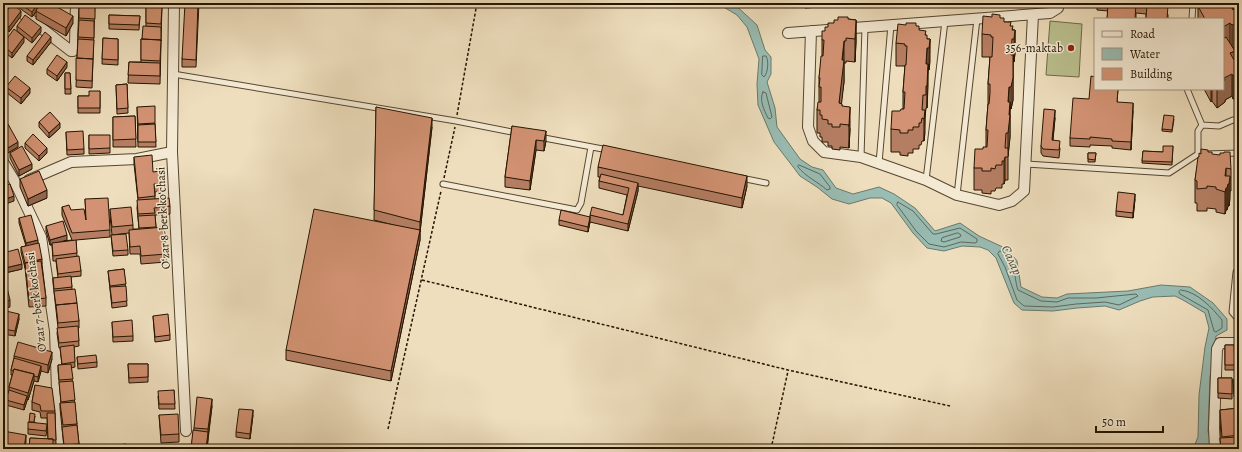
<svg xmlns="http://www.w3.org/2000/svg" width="1242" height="452" viewBox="0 0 1242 452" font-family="Alegreya,serif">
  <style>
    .green { fill: #bbc08f; stroke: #706a48 }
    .water { fill: #99bcb3; stroke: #6a796b }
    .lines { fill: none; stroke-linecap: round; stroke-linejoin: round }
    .shore { stroke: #5e685a; stroke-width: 1 }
    .service-casing { stroke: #56462f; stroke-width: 7 }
    .minor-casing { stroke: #56462f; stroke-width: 12 }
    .path { stroke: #241400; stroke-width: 1.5; stroke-dasharray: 3 2; stroke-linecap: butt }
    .service { stroke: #f4ead4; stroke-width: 5 }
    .minor { stroke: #f4ead4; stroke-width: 10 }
    .wall { fill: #b57e63; stroke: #241400 }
    .shaded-wall { fill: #936650; stroke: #241400 }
    .building { fill: #d29273; stroke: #241400 }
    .poi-dot { fill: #8f2418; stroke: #f4ead4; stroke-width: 1.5 }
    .labels { text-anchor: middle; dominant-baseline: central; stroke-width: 3; stroke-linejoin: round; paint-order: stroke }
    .poi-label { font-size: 12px; fill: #241400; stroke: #f4ead4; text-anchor: end }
    .street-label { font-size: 12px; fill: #241400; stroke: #f4ead4 }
    .water-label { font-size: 13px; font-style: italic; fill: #4d4f3f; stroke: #f4ead4 }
  </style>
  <rect width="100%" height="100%" fill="#eedebd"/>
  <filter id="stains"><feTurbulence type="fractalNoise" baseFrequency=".005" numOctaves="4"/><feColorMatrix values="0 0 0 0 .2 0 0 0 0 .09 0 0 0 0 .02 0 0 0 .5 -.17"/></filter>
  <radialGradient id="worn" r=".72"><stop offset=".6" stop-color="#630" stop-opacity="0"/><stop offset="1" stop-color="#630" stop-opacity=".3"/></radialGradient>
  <!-- green -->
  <path class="green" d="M1050,21L1082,24L1079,77L1046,75Z"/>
  <!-- water -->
  <path class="water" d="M717,3H733L757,25L765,50L771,57V74L767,82L775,108L777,127L800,159L812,167L823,170L836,188L853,194L879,187L894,194L915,208L935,231L960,223L979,236L1007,249L1017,261L1021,287L1042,297L1057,298L1067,294L1128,291L1161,285L1190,287L1213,303L1227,319V330L1216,336L1213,368L1210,376L1208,432L1212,442V449H1193L1198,437L1199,395L1205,347L1209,328L1205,313L1183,300L1175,296L1153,297L1140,301L1119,310L1105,306L1077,308L1053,311L1022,310L1014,303L996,258L988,250L980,247L962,246L944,251L927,248L913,233L891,203L882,198H870L849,204L832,199L817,187L800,176L774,142L758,105L757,84L759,59L747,27L737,15Z"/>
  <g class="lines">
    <!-- shore -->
    <path class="shore" d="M763,56H766C769,61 768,73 764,77L762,75Z
      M763,92L766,93L772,117L770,119L768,118C764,110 759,100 763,92Z
      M799,165L820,174L830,187V189L827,190C818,182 806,177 798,167Z
      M898,202L913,211L933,234H936L960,228L977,239V242L975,243L961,242L944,247L929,244L916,231L897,205Z
      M958,233L961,235L960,237L944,242L941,241L942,238Z
      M1000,251C1017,257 1013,276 1018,290L1041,301L1057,302L1068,298H1096L1136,294L1138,296L1119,305L1105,302L1076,304L1053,307L1024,306L1017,300L1005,267L998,254Z
      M1181,290C1198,292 1212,308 1222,320V328L1216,332L1214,331L1208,310L1180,294L1179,292Z"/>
    <!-- service casing -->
    <g class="service-casing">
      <path id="service" d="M1192,19L1193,3
        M173,74L456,121L517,133
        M1187,89L1202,125L1219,126L1233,120H1239
        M539,137L608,150
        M1205,154L1239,153
        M861,157L865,27
        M879,163L891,25
        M1026,164L1169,173L1198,154V131L1202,125
        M741,178L766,183
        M926,180L945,21
        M443,184L577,210L581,203L591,147
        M957,195L977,19
        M1239,270L1236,272L1232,312L1237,318H1239"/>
    </g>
    <!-- minor casing -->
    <g class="minor-casing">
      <path id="minor" d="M9,3L71,51H73L75,44L76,3
        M174,3L172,152L186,431
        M811,31L808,127L813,141L824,152L861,157L926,180L957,195L999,205L1012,201L1024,191L1033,15
        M788,33L1050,13L1058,8V3
        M3,162L14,180L41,237L55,331L59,449
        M29,180L71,162L137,159L172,152
        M1215,449L1214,428L1217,349L1220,343H1239"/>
    </g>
    <!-- path -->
    <path class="path" d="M457,115L477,3
      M444,178L455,127
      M422,280L788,370L950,406
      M388,429L441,191
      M771,449L788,371"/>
    <!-- service -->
    <use href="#service" class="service"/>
    <!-- minor -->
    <use href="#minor" class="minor"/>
  </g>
  <!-- wall -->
  <path class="wall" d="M15,3H34L37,9L73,23L66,36L36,19V12L32,17L15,5Z
    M79,3H95L92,88L76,87Z
    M146,3H162L160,84L128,83L129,62H141V39H142L146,26Z
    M199,3L196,67H182V59Z
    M805,3H821V7L805,8Z
    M1097,3H1164V5L1168,15V19H1146V14L1136,13V19H1107L1108,11L1097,10Z
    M1198,3H1234L1233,48L1235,60H1239V97L1233,99L1232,96L1225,100V102L1217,108L1212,101L1211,102L1204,89H1223V19H1198Z
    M109,15L140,16L139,30L109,29Z
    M3,16H21L9,32L3,28Z
    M1000,18L1004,22L1011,26L1013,30H1015V53L1014,62H1013V100L1011,109H1010V137L1008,156V180H1005L1004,184H1002V188H996L995,191H991V194L982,193V190H974V168L983,149L986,147V130L988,104V84L990,57H982V34Z
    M848,19L856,20V42L855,62L846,61V63H844V82L841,103L850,129L849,148L840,147V150L832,149V146H828V142H822V137H820V133H817V110L819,102V78L822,56V40L825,31L828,27L834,23Z
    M17,26L41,32L32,43L17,31Z
    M916,26L919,30L926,35L927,39H930L929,70H928L927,108H926L925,118L924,141H922L921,145H919V149H913V153H908V156L900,155V152H891V129L900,111L903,109V92L905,66H896V43Z
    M103,38L118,39V65L102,64Z
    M24,42L12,58L3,51V44Z
    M51,42L33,65L27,61V56Z
    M67,67L57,81L47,74V69Z
    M65,73H70L71,94H65Z
    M127,84L128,113L117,114L116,85Z
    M6,87L30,93L21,104L6,92Z
    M1095,89H1118L1117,102L1133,111L1131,150L1112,148V146L1090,145V147L1070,146V138Z
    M100,91V113H78V96H89Z
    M137,107L155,123L156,147H138Z
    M376,107L432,127L420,232V240L391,381L286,360V350L397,226L374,220Z
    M135,116L136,147H113V117Z
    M3,118L5,126L18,147L6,154L3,150Z
    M1055,118L1053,140L1060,148L1059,158L1043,156L1041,153V146Z
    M1174,119L1172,132L1162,131V129Z
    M39,122L60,128L49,138L39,127Z
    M512,126L546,141L544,151L536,150L530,190L505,187V177Z
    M66,132L84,149V154L67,155Z
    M89,135L110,148V153L89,154Z
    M25,143L47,153L39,161L25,148Z
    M1173,146L1172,165L1142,163L1143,151L1163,152Z
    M1208,152L1231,169V191H1230L1229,206H1228L1227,210H1226L1225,214L1216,212V209L1207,208V211H1197V203H1195V180L1199,157L1201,154Z
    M10,153L32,169L19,176L10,158Z
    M1088,153H1096L1095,162H1088Z
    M134,157L153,172L162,184V191L155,192V199L170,206V214L155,215L156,227L166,254V262L141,264L140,254H130L129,233L112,235L110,216V209L133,225V229H139L137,208L138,200L134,164Z
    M598,167L747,186L742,208L638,186V191L628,231L590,222L588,232L559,225V220L590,217V215H623L627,195L599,188V181L600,177H598Z
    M20,179L47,198L28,206L20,187Z
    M85,199L110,230V237L76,240L77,257L81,271V276L71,277L72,289L79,321V328H78L79,346L74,347L75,367L71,368L79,444V449H77L64,448L60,408V403H61L58,370V365H62L60,348H59L57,333L58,328L53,283V278H58L56,261H53L52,245H50L46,231V226L67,240L63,241L72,240L62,215V207L86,216Z
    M1135,199L1133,218L1116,216V211Z
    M19,218L38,243L42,264L46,298V306L29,307L25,268L21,252V247L26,246L19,223Z
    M111,235L128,250V255L113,256Z
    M3,253L22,269L5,273L3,264Z
    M124,269L127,306L112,308L108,271Z
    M153,316L170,335V340L155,342Z
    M19,319L15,336L3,334V324Z
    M112,322L133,336V341L113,342Z
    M1225,345H1234L1235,370H1225Z
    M14,356L52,359L48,373L41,371L38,382L34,381L28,400H27L24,410L6,405V400L9,390V387L12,375H11V370L14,358Z
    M77,357L97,362V367L78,369Z
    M128,364H148V382L129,383Z
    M1218,378H1232V399L1218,398Z
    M1239,379V397H1234L1233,380Z
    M35,385L55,411L56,445H53V449H29L30,438L48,439L47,418H41L40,412L32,410V402Z
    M174,390L175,409H159L158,396Z
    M212,406L207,449H191L194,428Z
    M1239,408V423L1238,424V429H1239V449H1221L1220,438H1221L1220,418V410Z
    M159,415L179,434V442L161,443Z
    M253,415L250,439L236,437V432Z
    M35,416L34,422L47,429L46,436L28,434V429Z"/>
  <!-- shaded-wall -->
  <path class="shaded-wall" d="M1229,3H1234V23L1230,24V45L1223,52V27Z
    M37,5V10L32,17V12Z
    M21,11V16L9,32V27Z
    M1239,15V46L1232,48V25Z
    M73,16V23L66,36V28Z
    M856,20V42L855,62V39Z
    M41,27V32L32,43V38Z
    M1015,30V53L1014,62V39Z
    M24,37V42L12,58V53Z
    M51,37V42L33,65V60Z
    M930,39V62L929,70V48Z
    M844,41V82L839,126V103Z
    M927,48V70L926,64Z
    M1235,51V73L1232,75V96L1225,100V102L1217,108V89H1223V81L1230,53Z
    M1013,55V100L1011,109V87Z
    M67,62V67L57,81V76Z
    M928,64V87L927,108V86Z
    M1239,74V97L1233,99V76Z
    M1009,87V109L1008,102Z
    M30,88V93L21,104V98Z
    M1211,89H1212V101L1211,102Z
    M1010,102V137L1008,156V133Z
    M1133,103V111L1131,150V142Z
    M850,107V129L849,148V125Z
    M925,110V133L924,141V119Z
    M1055,110V118L1052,148V140Z
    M432,118V127L420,232V222Z
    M5,121V126L3,128V123Z
    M60,123V128L49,138V133Z
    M546,131V141L544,151V141Z
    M536,140V150L530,190V181Z
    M18,142V147L6,154V149Z
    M47,148V153L39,161V156Z
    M1005,157V180L1004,184V161Z
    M32,164V169L19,176V170Z
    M1226,168V210L1225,214V176Z
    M747,176V186L742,208V198Z
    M1230,176V199L1229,206V184Z
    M638,183V191L628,231V224Z
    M1228,184V206L1227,210V188Z
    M47,190V198L28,206V199Z
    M1135,194V199L1133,218V213Z
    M14,196V201L3,205V200Z
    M590,217V222L588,232V227Z
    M420,230V240L391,381V371Z
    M67,235V240L50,245V240Z
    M38,240V245L26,248V243Z
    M42,259V264L26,268L25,263V268V263Z
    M22,264V269L5,273V268Z
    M10,300V307L3,309V302Z
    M19,314V319L15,336V331Z
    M52,352V359L48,373V365Z
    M41,366V371L38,382V377Z
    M34,374V381L28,400V393Z
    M27,396V401L24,410V405Z
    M212,399V406L208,437V429Z
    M6,401V406L3,418V413Z
    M253,410V415L250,439V434Z
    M208,432V439L207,449H206Z
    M26,435V442L25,449H24Z"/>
  <!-- building -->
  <path class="building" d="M19,3H34L37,5L32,12Z
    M40,3H50L73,16L66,28L36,11Z
    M79,3H95V19L79,18Z
    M146,3H162L161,5H146Z
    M185,3H198L196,60L182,59Z
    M1108,3H1163V5H1168L1167,19H1146L1147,4L1136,3L1135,19H1107Z
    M1200,3H1229L1233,10L1237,7L1239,11V23L1232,25L1230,23L1223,27V19H1205L1199,8L1200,7L1199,4Z
    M12,4L21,11L9,27L3,23V16Z
    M146,7H162L161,24L146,23Z
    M992,14L1000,15V18H1004V22H1011L1010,26H1013L1012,30H1015L1014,39H1012L1011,55H1013V78L1011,87H1009L1008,102H1010L1009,115H1010L1008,133H1006L1005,148H1008V157H1005L1004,161H1002V165H996L995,169L991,168V171H982V168H974L975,149H983V147H987L988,130H986L988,104H989L990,93V84H988L990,57H992L993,37H991V35L982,34L983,16L992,17Z
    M25,15L41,27L32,38L17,26Z
    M109,15L140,16L139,25L109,24Z
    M838,17H848V19L856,20L855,39L846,38V41H844L842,60H844L839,103L842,104V106L850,107L849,125L840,124V127H832V124H828V120L822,119V115H820V110H817L818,102H821V87H819L820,78H819L821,56H823L824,40H822V31H825V27H828V23H834V20H838Z
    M79,20L94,21V38L78,37Z
    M906,23H916V26H919V30L926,31L925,35H927V39H930L929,48H927L926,64H928L927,86H926V95H923L922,110H925L924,119L922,118L921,123H919V127H913V130H908V133H900V130L891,129L892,111H900L901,109H904L905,92H903L905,65H906L907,46H905V44L896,43L898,24L906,25Z
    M143,26L161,27V41V40L142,39Z
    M14,29L24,37L12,53L3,46V44Z
    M45,32L51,37L33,60L27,56Z
    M1226,37L1235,51L1230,53L1234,60L1238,58L1239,60V74L1233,76L1232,74L1224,78L1225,80L1223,81V39Z
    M103,38L118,39V60L102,59Z
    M78,39L94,40L93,59L77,58Z
    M141,39L161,40L160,61L141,60Z
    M57,55L67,62L57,76L47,69Z
    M76,58L93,59L92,81L76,80Z
    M129,62L160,63V76L128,75Z
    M65,73H70L71,89H65Z
    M15,76L30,88L21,98L6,87Z
    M1091,76L1095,77V89H1118L1117,102L1133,103L1131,142L1112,141V139L1090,137V139L1070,138L1073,98L1089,99Z
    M127,84L128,108L117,109L116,85Z
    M89,91H100V108H78V96H89Z
    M155,106V123L138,124L137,107Z
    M376,107L432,118L420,222L374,210Z
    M1044,109L1055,110L1052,140L1060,141L1059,150L1043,149L1041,146Z
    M50,112L60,123L49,133L39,122Z
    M1164,115L1174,116L1172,130L1162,129Z
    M135,116L136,139L113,140V117Z
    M3,118L5,121L3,123Z
    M8,124L18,142L6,149L3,145V127Z
    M155,124L156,142H138V125Z
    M512,126L546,131L544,141L536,140L530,181L505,177Z
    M83,131L84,149L67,150L66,132Z
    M33,134L47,148L39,156L25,143Z
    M89,135H110V148L89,149Z
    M603,145L747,176L742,198L598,167Z
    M22,146L32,164L19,170L10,153Z
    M1163,146H1173L1172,162L1142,161L1143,151L1163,152Z
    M1201,149L1208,150V152H1212V154L1220,155V153H1224V152H1230L1231,169L1226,168L1225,176H1230L1229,184H1228L1227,188H1226L1225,192L1216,189V187L1207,186V188L1197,189V181L1195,180L1198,157H1199V153L1201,154Z
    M1088,153H1096L1095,160L1088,159Z
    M152,155L153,172L160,171L162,184H154L155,196L138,198L134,157Z
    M39,171L47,190L28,199L20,179Z
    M601,174L638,183L628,224L590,215L592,207L623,215L629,188L599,181Z
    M10,184L14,196L3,200V186Z
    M1118,192L1135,194L1133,213L1116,211Z
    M108,198L110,230L72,233L62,207L69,205L71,210L84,209L86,220L85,199Z
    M169,198L170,206L154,208L155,213L138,214L137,200Z
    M131,207L133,225L112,227L110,209Z
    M314,209L420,230L391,371L286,350Z
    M561,210L590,217L588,227L559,220Z
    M31,215L38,240L26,243L19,218Z
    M155,215L156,227L139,228L138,216Z
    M63,221L67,235L50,240L46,226Z
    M164,227L166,254L141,256L140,246L130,247L129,230Z
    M126,234L128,250L113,251L111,235Z
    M76,240L77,253L53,256L52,243Z
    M39,243L42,259L25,263L21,247Z
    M18,249L22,264L5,268L3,259V253Z
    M79,256L81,271L58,274L56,259Z
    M41,261L46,298L29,300L25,263Z
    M124,269L126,284L110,286L108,271Z
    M3,271L10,300L3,302Z
    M71,276L72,287L54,289L53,278Z
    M126,286L127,301L112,303L110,287Z
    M75,289L77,303L56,305V306L54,291Z
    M77,303L79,321L58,323L56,305Z
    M6,311L19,314L15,331L3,329V324Z
    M168,314L170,335L155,337L153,316Z
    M132,320L133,336L113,337L112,322Z
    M78,326L79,341L59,343L57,328Z
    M18,342L52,352L48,365L14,356Z
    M74,345L75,362L62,364L60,347Z
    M1225,345H1234L1235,365H1225Z
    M96,355L97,362L78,364L77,357Z
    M14,358L41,366L38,377L34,376V374L14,369L13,371L11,370Z
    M71,364L73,379L59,380L58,365Z
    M128,364H148V377L129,378Z
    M14,369L34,374L28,393L9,387Z
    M1218,378H1232V394L1218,393Z
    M1239,379V392H1234L1233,380Z
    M73,381L75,400L61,402L59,382Z
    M35,385L52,388L55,411H41L40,405L32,402Z
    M9,390L27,396L24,405L6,400Z
    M174,390L175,404H159L158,391Z
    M197,397L212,399L208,429L194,428Z
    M3,400L6,401L3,413Z
    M75,402L77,424L63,425L60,403Z
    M1239,408V416H1237L1238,429H1239V435L1222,437L1220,410Z
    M239,409L253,410L250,434L236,432Z
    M30,413L35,414L34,422H29Z
    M47,413H55L56,440H53V439H48Z
    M178,414L179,434L161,435L159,415Z
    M28,422L47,424L46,431L28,429Z
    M77,425L79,444L64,445L62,427Z
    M193,430L208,432L206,449H191Z
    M3,431L26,435L24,449H3Z
    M1239,437V449H1221L1220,438Z
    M30,438L53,439V449H35V447H29Z
    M126,444V449H101V447Z
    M77,447V449H63V448Z"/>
  <!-- markers -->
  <circle class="poi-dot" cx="1071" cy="48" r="4"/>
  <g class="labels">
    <!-- poi labels -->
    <g class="poi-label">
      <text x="1063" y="48">356-maktab</text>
    </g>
    <!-- street labels -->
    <g class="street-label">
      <text transform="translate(163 218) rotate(-93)">Oʻzar 8-berk koʻchasi</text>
      <text transform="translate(36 302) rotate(-97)">O'zar 7-berk ko'chasi</text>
    </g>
    <!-- water labels -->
    <g class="water-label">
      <text transform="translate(1012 260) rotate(65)">Салар</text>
    </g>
  </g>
  <!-- margin -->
  <rect width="1242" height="452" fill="none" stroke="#eedebd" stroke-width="16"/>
  <rect x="4" y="4" width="1234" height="444" fill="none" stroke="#241400" stroke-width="2"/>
  <rect x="8" y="8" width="1226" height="436" fill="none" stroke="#241400"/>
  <!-- legend -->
  <rect x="1094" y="18" width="130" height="72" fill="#f4ead4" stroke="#a1947f"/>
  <rect x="1102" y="31" width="20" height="6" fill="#f4ead4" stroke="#a1947f"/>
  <text x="1130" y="38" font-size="12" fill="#241400">Road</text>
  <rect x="1102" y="48" width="20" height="12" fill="#99bcb3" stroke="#a1947f"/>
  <text x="1130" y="58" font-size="12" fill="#241400">Water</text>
  <rect x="1102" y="68" width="20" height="12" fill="#d29273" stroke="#a1947f"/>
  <text x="1130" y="78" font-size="12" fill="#241400">Building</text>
  <!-- scale -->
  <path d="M1096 426v6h67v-6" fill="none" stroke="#241400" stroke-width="2"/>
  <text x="1102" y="426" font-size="12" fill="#241400" stroke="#f4ead4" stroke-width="3" paint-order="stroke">50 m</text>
  <rect width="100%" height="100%" filter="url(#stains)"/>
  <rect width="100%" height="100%" fill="url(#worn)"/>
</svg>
